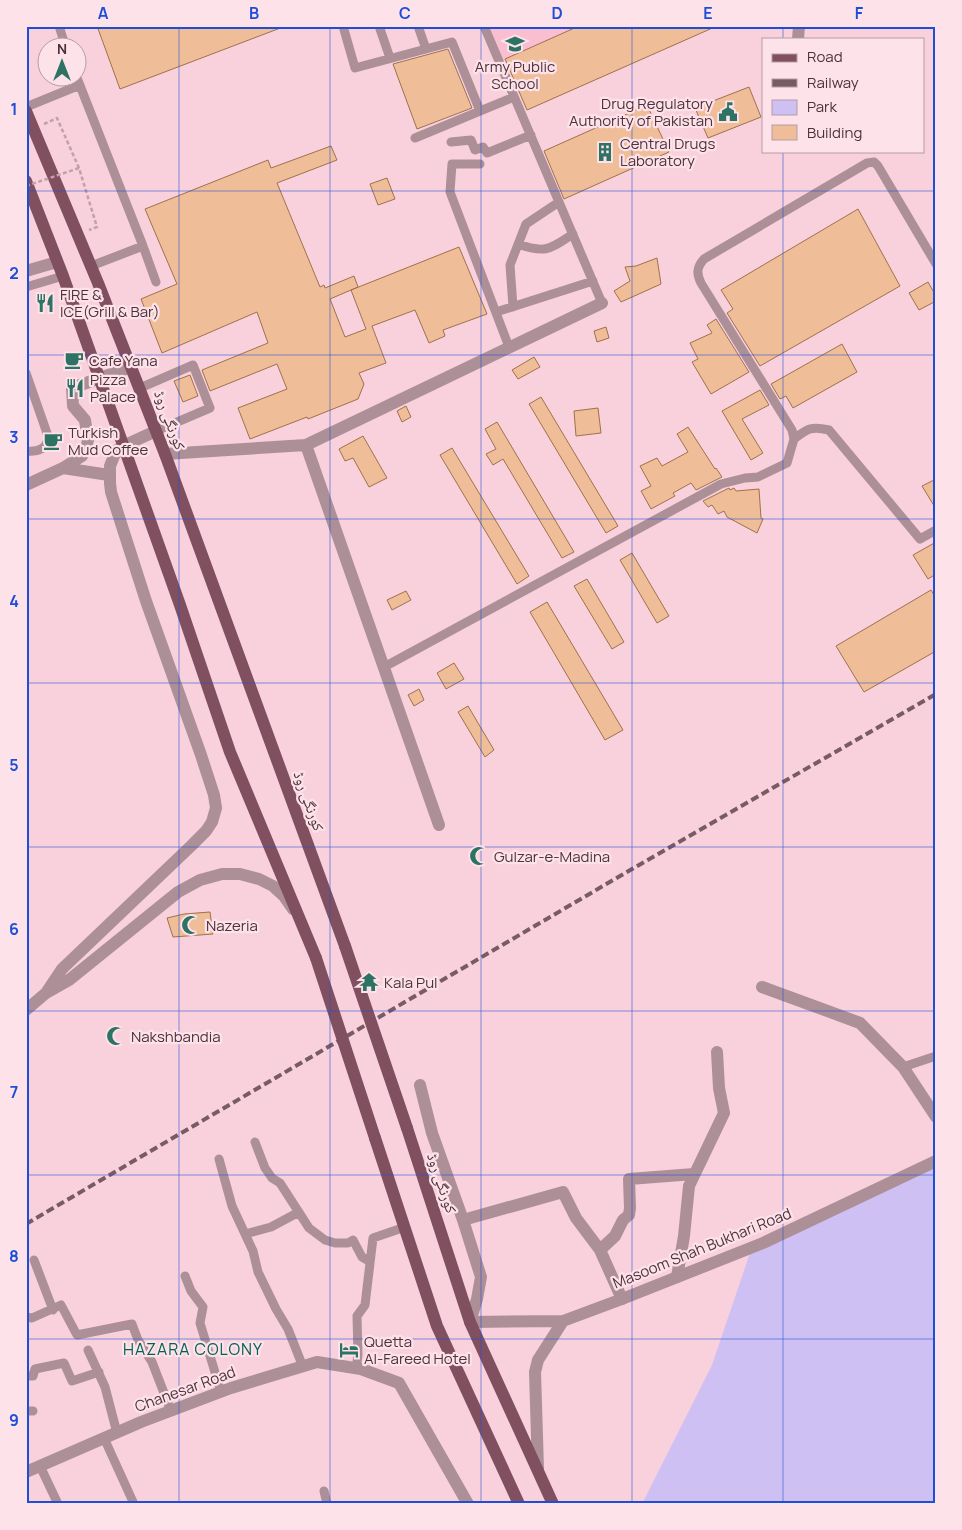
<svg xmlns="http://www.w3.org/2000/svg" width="962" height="1530" viewBox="0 0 962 1530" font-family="Manrope,'Noto Naskh Arabic',sans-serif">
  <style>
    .built { fill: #f9bfd1 }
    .green { fill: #cec0f2 }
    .building { fill: #efbd97; stroke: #9f714d; fill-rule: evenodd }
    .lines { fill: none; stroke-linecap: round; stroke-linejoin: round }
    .path { stroke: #c3a0aa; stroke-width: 2.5; stroke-dasharray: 4 2.5; stroke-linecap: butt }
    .service { stroke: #ad8f98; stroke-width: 9 }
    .minor { stroke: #ad8f98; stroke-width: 12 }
    .tertiary { stroke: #ad8f98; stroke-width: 12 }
    .primary { stroke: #804f60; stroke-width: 12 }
    .rail { stroke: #785b64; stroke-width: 4; stroke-dasharray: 8 4; stroke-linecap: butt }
    .path-bridge { stroke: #c3a0aa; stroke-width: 2.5; stroke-dasharray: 4 2.5; stroke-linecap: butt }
    .primary-bridge { stroke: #804f60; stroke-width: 12 }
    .grid { fill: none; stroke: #1d4ed8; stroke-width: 1; stroke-opacity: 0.55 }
    .labels { text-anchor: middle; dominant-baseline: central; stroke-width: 4.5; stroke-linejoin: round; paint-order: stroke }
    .poi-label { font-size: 15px; fill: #4c323b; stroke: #fde2ea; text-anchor: start }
    .street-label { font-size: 15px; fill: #4c323b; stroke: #fde2ea }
    .neighbourhood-label { font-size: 16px; letter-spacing: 1px; fill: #036153; stroke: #fde2ea }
    .neatline { fill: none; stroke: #1d4ed8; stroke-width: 2 }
    .grid-label { font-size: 16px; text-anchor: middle; font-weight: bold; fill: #1d4ed8 }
  </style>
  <rect width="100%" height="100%" fill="#f8d1dc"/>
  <!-- built -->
  <path class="built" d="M484,26H579L499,62Z"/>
  <!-- green -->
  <path class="green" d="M936,1161V1504H642L712,1365L752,1247Z"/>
  <!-- building -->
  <path class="building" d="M97,26H283V27L120,89Z
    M579,26H717L527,110L505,59Z
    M448,49L472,108L417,129L393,64Z
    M749,87L761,117L708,138L695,108Z
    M647,105L669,152L564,199L544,151Z
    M331,146L337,160L277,183L320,287L324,285L325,288L354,276L358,287L351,290L459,247L487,314L443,330L445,336L429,343L415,310L372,326L386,363L359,373L364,384L358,399L308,419L307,417L250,439L238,408L287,389L277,364L210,391L202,370L268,343L257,312L162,353L141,299L177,284L145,209L268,160L271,168ZM351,290L366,329L345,337L330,299Z
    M387,178L395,199L378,205L370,184Z
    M858,209L900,286L760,366L727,313L733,309L721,290Z
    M657,258L661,284L621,302L614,291L630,281L625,267L636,266Z
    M928,282L936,296V301L919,310L909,293Z
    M716,319L749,372L711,394L692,362L698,359L690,343L712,333L707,325Z
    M606,327L609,338L597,342L594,331Z
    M842,344L857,372L793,408L786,396L780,399L771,384Z
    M534,357L540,367L518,379L512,370Z
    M190,375L198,396L183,402L174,381Z
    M760,390L769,405L742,419L763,453L751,460L722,411Z
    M541,397L618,526L606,533L529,404Z
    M406,406L411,417L402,422L397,411Z
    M598,408L601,433L576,436L574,411Z
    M497,422L574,552L562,558L503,459L493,465L486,454L496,449L485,429Z
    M688,427L715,469L716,468L722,477L696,490L691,483L673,493L675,496L651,509L641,491L651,486L640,466L657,458L662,466L688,452L677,434Z
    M363,436L387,478L369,487L353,458L345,461L339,449Z
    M452,448L529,576L517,584L440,455Z
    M936,479V509L922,486Z
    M729,488L730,490L734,488L736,491L759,489L761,518L763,519L757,533L727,517L724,511L718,514L712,505L708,507L703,501Z
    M936,542V574L928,579L913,555Z
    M632,553L669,616L657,623L620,560Z
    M587,579L624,642L612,649L574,586Z
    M931,590L936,598V651L864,692L836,646Z
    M406,591L411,600L392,610L387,600Z
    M547,602L623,730L605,740L530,612Z
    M454,663L464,679L446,689L437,673Z
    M419,689L424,700L414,706L408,695Z
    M468,706L494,750L485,757L458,712Z
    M210,912L213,934L173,937L167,918L184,914Z"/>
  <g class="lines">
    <!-- path -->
    <path class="path" d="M44,124L57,118L79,168L97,227L89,230"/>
    <!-- service -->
    <path class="service" d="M59,26L66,48
      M343,26L355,68L452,42L480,111
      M379,26L390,58
      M418,26L426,49
      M484,26L602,303
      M77,78L143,246
      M26,107L80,85
      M415,138L514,97
      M451,142L471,140L475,150L483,147L487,153L531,135
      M480,164H452L450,192L509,347
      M518,244C546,254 550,249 573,234
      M91,266L143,246L156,282
      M26,287L63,276
      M513,307L510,265L526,224L559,202
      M496,312L593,281
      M26,373L48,436C48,449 38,452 26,451
      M140,388L193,365L210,408L156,431
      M794,439C808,428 812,426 829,430L920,539L936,530
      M384,667L721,484L745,478L758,477L787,463L794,439L792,430L701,283C696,273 697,267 704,259L867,163L874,162L878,166L936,264
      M903,1067L936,1056
      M255,1142L265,1168L272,1178L280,1183L309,1228L325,1240L335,1243H348L353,1240L362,1257L369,1261
      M219,1159L232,1206L253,1251L258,1272L276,1309L288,1329L303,1367
      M245,1234L271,1227L299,1212
      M34,1260L53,1310
      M185,1276L191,1291L203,1307L200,1323L221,1392
      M26,1317L32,1318L61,1305L77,1335L132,1324L138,1340L152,1362L171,1411
      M88,1350L105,1387L117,1433
      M356,1369L358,1355L357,1316L365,1305L373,1238L405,1227
      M26,1376H33L35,1369L64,1363L72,1381L99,1372
      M26,1411H33
      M104,1438L134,1504
      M40,1466L58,1504
      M324,1491L327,1504"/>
    <!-- minor -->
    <path class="minor" d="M798,39L799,26
      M26,271L57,262
      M306,445L439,825
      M165,454L306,445L602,303
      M63,468L109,475
      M26,485L63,468L82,456L86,449L88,440L85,420L73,406L72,388L131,367
      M762,987L860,1023L903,1067L936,1117
      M420,1085L432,1133L463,1220L563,1192L576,1218L600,1250L622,1299
      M463,1220L481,1277L477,1299L470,1322
      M600,1250L615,1236L623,1220L629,1215L630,1208L629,1179L694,1174
      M677,1277L684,1236L689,1186L724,1113L719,1088L717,1052"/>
    <!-- tertiary -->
    <path class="tertiary" d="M46,993L62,969L191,846L206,831L212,822L216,808L214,795L201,755L146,601L111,492L110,483V466L116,451L123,446L156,431
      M26,1010L46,993L69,980L178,892L200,880L222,874H240L259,879L273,886L284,896L293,909
      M470,1322L563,1321L622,1299L763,1243L936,1161
      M538,1469L535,1372L538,1360L563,1321
      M26,1472L141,1422L231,1388L317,1362L361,1369L399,1383L468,1504"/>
    <!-- primary -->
    <path class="primary" d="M26,111L98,283L165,454L345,946
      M26,181L63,276L180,605L230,752L316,958
      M407,1128L470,1322L553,1504
      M375,1138L437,1326L519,1504"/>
    <!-- rail -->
    <path class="rail" d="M26,1224L632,869L936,694"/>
    <!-- path-bridge -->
    <path class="path-bridge" d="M26,186L79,168"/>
    <!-- primary-bridge -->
    <path class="primary-bridge" d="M345,946L407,1128
      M316,958L375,1138"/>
  </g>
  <!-- grid -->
  <path class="grid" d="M179,26V1504M330,26V1504M481,26V1504M632,26V1504M783,26V39M783,151V1504M26,191H936M26,355H936M26,519H936M26,683H936M26,847H936M26,1011H936M26,1175H936M26,1339H936"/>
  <!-- icons -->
  <defs>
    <g id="school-bare" transform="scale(1.5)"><path d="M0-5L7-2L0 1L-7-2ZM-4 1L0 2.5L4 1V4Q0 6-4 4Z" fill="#2e7264" stroke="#fde2ea" stroke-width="2.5" paint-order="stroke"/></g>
    <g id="civic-bare" transform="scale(1.5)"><path d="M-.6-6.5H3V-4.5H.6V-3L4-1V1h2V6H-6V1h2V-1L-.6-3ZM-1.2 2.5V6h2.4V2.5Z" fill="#2e7264" stroke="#fde2ea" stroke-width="2.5" paint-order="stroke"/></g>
    <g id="building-bare" transform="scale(1.5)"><path d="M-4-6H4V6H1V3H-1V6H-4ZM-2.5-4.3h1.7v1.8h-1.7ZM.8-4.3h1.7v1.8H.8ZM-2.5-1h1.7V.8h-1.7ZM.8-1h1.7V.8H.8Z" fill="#2e7264" stroke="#fde2ea" stroke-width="2.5" paint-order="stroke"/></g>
    <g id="restaurant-bare" transform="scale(1.5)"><path d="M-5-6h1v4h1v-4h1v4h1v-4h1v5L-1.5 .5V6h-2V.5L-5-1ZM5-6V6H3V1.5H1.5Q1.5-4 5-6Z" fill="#2e7264" stroke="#fde2ea" stroke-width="2.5" paint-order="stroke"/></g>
    <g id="cafe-bare" transform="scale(1.5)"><path d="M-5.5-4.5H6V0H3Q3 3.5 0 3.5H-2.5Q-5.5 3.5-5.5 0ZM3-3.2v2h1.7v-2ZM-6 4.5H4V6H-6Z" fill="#2e7264" stroke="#fde2ea" stroke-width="2.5" paint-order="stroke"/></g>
    <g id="mosque-bare" transform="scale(1.5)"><path d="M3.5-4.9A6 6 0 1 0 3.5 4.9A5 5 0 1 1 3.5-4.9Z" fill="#2e7264" stroke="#fde2ea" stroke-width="2.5" paint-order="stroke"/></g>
    <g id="temple-bare" transform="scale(1.5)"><path d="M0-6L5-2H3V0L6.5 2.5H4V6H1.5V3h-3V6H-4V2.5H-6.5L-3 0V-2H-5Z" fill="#2e7264" stroke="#fde2ea" stroke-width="2.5" paint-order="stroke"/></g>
    <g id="hotel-bare" transform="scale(1.5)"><path d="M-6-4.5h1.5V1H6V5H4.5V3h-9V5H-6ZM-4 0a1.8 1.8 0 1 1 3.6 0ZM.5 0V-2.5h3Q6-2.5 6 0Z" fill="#2e7264" stroke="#fde2ea" stroke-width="2.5" paint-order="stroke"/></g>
  </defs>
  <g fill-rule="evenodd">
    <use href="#school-bare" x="515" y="44"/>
    <use href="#civic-bare" x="728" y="112"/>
    <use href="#building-bare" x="605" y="152"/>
    <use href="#restaurant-bare" x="45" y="303"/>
    <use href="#cafe-bare" x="74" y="360"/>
    <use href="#restaurant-bare" x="75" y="388"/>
    <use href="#cafe-bare" x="53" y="441"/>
    <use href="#mosque-bare" x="479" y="856"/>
    <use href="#mosque-bare" x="191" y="925"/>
    <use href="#temple-bare" x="369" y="982"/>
    <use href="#mosque-bare" x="116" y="1036"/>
    <use href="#hotel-bare" x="349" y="1350"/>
  </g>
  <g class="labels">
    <!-- poi labels -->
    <g class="poi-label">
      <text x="515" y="66" text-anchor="middle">Army Public<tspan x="515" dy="17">School</tspan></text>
      <text x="713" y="103" text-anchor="end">Drug Regulatory<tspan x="713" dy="17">Authority of Pakistan</tspan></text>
      <text x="620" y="143">Central Drugs<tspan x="620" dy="17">Laboratory</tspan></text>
      <text x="60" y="294">FIRE &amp;<tspan x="60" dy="17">ICE(Grill &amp; Bar)</tspan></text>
      <text x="89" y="360">Cafe Yana</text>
      <text x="90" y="379">Pizza<tspan x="90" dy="17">Palace</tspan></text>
      <text x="68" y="432">Turkish<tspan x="68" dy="17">Mud Coffee</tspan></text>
      <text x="494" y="856">Gulzar-e-Madina</text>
      <text x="206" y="925">Nazeria</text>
      <text x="384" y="982">Kala Pul</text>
      <text x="131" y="1036">Nakshbandia</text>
      <text x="364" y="1341">Quetta<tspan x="364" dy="17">Al-Fareed Hotel</tspan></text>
    </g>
    <!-- street labels -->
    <g class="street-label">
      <text transform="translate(170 420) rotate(69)">کورنگی روڈ</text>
      <text transform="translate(309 801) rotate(70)">کورنگی روڈ</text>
      <text transform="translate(442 1183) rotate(71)">کورنگی روڈ</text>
      <text transform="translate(702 1248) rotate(-22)">Masoom Shah Bukhari Road</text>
      <text transform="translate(185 1389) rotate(-20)">Chanesar Road</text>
    </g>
    <!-- neighbourhood labels -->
    <g class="neighbourhood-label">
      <text x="193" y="1349">HAZARA COLONY</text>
    </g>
  </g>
  <!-- border -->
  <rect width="962" height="1530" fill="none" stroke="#fde2ea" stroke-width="55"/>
  <!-- legend -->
  <rect x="762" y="38" width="162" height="115" fill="#fde2ea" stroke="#b69ca4"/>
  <rect x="772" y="54" width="25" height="8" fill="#804f60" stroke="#b69ca4"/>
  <text x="807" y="62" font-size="15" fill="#4c323b">Road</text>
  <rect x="772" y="79" width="25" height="8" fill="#785b64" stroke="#b69ca4"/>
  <text x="807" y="88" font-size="15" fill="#4c323b">Railway</text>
  <rect x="772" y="100" width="25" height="15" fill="#cec0f2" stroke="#b69ca4"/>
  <text x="807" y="112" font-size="15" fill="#4c323b">Park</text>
  <rect x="772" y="125" width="25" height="15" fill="#efbd97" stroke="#b69ca4"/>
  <text x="807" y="138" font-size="15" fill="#4c323b">Building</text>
  <!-- north arrow -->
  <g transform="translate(62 62)"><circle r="24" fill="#fde2ea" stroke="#b69ca4"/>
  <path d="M0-4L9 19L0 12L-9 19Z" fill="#2e7264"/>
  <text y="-8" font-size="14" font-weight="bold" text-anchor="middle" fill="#4c323b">N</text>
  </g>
  <rect x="28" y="28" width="906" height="1474" class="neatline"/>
  <g class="grid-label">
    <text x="103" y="19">A</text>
    <text x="254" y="19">B</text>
    <text x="405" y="19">C</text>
    <text x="557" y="19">D</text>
    <text x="708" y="19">E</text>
    <text x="859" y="19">F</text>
    <text x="14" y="115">1</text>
    <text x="14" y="279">2</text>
    <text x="14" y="443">3</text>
    <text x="14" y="607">4</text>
    <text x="14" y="771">5</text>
    <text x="14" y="935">6</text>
    <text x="14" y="1098">7</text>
    <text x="14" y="1262">8</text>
    <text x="14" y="1426">9</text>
  </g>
</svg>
